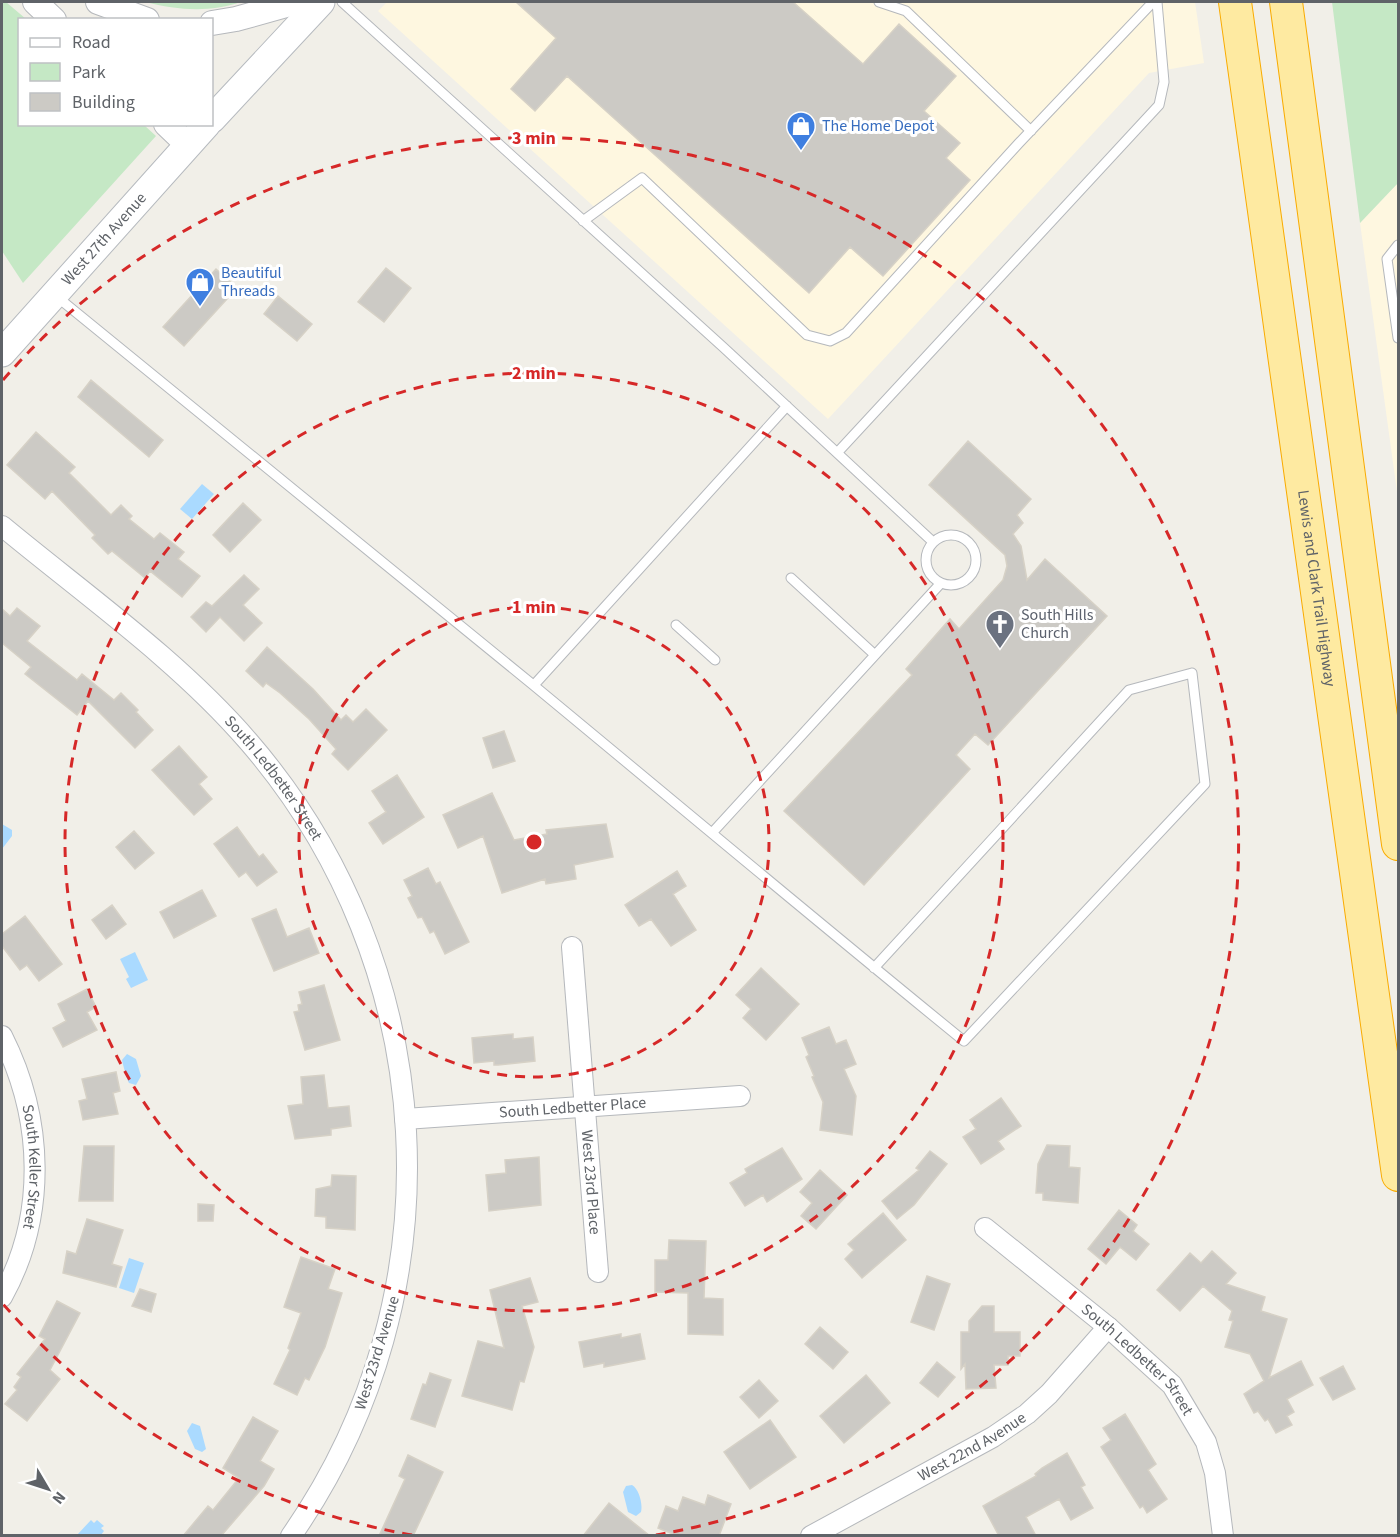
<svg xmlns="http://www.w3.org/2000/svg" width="1400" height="1537" viewBox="0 0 1400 1537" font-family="'Source Sans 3',sans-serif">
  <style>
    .commercial { fill: #fef7e0 }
    .green { fill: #c5e8c5 }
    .water { fill: #aadaff }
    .building { fill: #cccac5; stroke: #d6d1c6; stroke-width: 1.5 }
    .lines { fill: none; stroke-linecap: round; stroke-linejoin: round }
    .service-casing { stroke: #b5b8bc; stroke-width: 11 }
    .minor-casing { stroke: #b5b8bc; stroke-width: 22 }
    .tertiary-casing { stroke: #b5b8bc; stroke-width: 26 }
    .secondary-casing { stroke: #b6babf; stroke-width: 29 }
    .trunk-casing { stroke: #f9ab00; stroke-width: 34 }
    .service { stroke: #fff; stroke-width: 9 }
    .minor { stroke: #fff; stroke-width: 20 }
    .tertiary { stroke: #fff; stroke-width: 24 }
    .secondary { stroke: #fff; stroke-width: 27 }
    .trunk { stroke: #feeaa1; stroke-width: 32 }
    .ring { fill: none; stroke: #d62828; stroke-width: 3; stroke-dasharray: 10 8 }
    .labels { text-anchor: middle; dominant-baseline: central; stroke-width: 6; stroke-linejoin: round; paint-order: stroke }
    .shop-label { font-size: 16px; fill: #366cbe; stroke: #fff; text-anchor: start }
    .street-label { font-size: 16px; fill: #5f6368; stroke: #fff }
    .worship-label { font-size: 16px; fill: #5b616d; stroke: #fff; text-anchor: start }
    .centre { fill: #d62828; stroke: #fff; stroke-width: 3 }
    .ring-label { font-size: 18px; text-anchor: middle; font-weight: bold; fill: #d62828; stroke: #fff; stroke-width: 6; stroke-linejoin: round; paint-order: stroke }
  </style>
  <rect width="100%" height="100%" fill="#f1efe8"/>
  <!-- commercial -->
  <path class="commercial" d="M387,2H1195L1204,63L1149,73L828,419L378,11Z
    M1398,183V499L1360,223Z"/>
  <!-- green -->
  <path class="green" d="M2,2H6L26,19L20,20V124L144,125L156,136L23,283L2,251Z
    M145,2H241C208,13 178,10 145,2Z
    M1332,2H1398V183L1360,223Z"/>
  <!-- water -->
  <path class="water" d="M202,484L214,494L192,519L180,509Z
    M2,824L12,830V836L2,849Z
    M135,952L148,980L131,988L126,979L129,977L120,959Z
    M127,1054L136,1059L141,1076L136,1085L129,1083C127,1080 123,1065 122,1060Z
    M129,1258L144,1263L134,1293L119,1288Z
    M192,1423L200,1426L206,1449L202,1452L195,1449L187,1431Z
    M632,1485C639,1489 643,1504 641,1512L636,1516L628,1512L623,1492L626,1486Z
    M91,1520L94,1523L97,1520L104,1526L101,1528L104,1531L101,1535H77Z"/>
  <!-- building -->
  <path class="building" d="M516,2H793L863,64L899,24L956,76L924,111L960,143L946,158L970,180L883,276L850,247L809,293L567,76L535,111L511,89L556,38Z
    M386,268L411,288L384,322L358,302Z
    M216,269L237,288L184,346L163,327Z
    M278,296L312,324L297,341L264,314Z
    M91,380L163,440L149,457L78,397Z
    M36,432L75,467L69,473L111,515L121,505L132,516L129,519L154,539L160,533L184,552L178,559L200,576L182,597L150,571L145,578L112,551L108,554L92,538L95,535L52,491L45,499L7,465Z
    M968,441L1031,499L1017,515L1023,523L1013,534L1021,546L1027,580L1045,559L1107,616L988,745L975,734L956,755L970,769L864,885L784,811L912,675L906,669L950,619L959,629L1003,580L1007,566L1005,555L929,485Z
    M243,503L261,520L230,552L213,535Z
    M244,575L259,589L243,605L262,623L244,641L220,617L206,632L191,617L206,602L212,606Z
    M17,608L40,626L27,641L77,680L82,674L114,700L121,693L138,710L136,712L153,730L135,748L88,701L77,715L25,674L31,667L2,643V609L10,616Z
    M267,647L313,689L341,720L346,715L353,722L366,709L387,730L348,770L332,754L336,749L309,719L280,693L266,683L263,687L246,671Z
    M504,731L515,761L493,768L483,738Z
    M179,746L207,777L199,784L212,799L194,815L152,770Z
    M397,775L424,817L383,844L369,823L386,812L372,791Z
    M492,793L514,840L547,834L546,830L606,824L613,857L574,865L576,879L546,884L545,879L502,893L483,836L458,848L443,815Z
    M237,827L259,857L263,854L277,872L257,886L246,872L239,877L214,844Z
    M134,831L154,853L135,869L116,847Z
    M428,868L436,884L440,882L469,942L445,954L434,931L430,933L422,917L418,918L408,898L412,896L404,880Z
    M677,871L686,886L673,894L696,930L671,946L651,919L639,926L625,905Z
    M202,890L216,916L174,938L160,912Z
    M112,905L126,924L106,939L92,920Z
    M276,909L287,937L309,928L319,953L274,971L252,919Z
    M25,916L62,964L39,981L27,965L20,970L2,946V934Z
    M761,968L799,1004L766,1040L743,1018L751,1009L736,995Z
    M324,985L340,1040L305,1050L294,1012L299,1011L298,1005L302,1004L299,992Z
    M87,989L96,1007L87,1012L97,1030L63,1047L53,1028L66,1021L58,1004Z
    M829,1027L836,1044L846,1040L856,1064L844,1069L856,1096L852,1135L820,1130L823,1102L812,1077L814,1076L806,1057L809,1055L802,1038Z
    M513,1034V1039L533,1037L535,1061L498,1065H494V1061L474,1063L472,1038Z
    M116,1072L120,1091L113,1093L118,1114L83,1120L79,1101L87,1099L82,1079Z
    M324,1075L328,1108L349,1106L351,1126L331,1129V1135L295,1139L288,1106L303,1104L301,1077Z
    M1001,1098L1021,1126L998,1141L1004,1149L981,1164L963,1137L976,1129L970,1120Z
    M1047,1145L1070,1146L1069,1167L1080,1168L1078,1203L1043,1200V1193H1036L1038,1164Z
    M84,1146H114L113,1201H79Z
    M782,1148L802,1179L767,1202L763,1195L745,1206L730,1183L747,1173L745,1169Z
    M930,1151L947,1164L914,1205L897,1219L882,1201L919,1170L916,1168Z
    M539,1157L541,1205L489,1211L486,1175L506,1173L505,1160Z
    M820,1170L847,1195L816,1229L801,1216L812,1203L800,1192Z
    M332,1175L356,1176L355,1230L326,1228V1217L315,1216L316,1189L331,1186Z
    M198,1204L214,1205L213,1221H198Z
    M1119,1210L1137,1225L1133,1231L1149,1244L1136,1260L1120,1247L1106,1264L1088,1249Z
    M883,1213L906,1240L862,1278L845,1259L854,1250L848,1244Z
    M87,1219L123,1230L112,1264L122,1267L116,1287L63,1273L67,1251L76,1254Z
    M669,1240L706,1241L704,1298L723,1299V1335L688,1334V1293L655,1292V1260H668Z
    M1212,1251L1236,1273L1226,1284L1265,1297L1261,1311L1287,1319L1269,1378L1301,1361L1313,1385L1287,1399L1294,1412L1287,1416L1292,1425L1276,1433L1268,1419L1265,1421L1258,1411L1254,1413L1244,1394L1264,1381L1250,1354L1225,1347L1233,1321L1229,1320L1232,1311L1203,1286L1180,1311L1157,1290L1190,1253L1201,1263Z
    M301,1257L335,1269L328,1289L342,1293L325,1347L309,1380L305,1378L297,1395L274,1384L290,1350L288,1348L301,1313L284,1307Z
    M927,1276L950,1284L934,1330L911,1322Z
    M530,1278L538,1302L522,1306L534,1347L524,1382L520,1381L512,1410L462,1396L478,1341L504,1348L490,1290Z
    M140,1289L156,1294L151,1312L132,1306Z
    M57,1301L80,1313L50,1370L60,1379L27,1421L5,1404L17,1390L14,1387L21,1377L17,1374L45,1339L39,1336Z
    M982,1306H994V1332H1020V1356H1008V1365H994L996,1388L966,1389L965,1364L961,1369V1332H969V1321Z
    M820,1327L848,1352L833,1369L805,1344Z
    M621,1334V1338L640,1334L645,1359L604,1367V1363L584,1367L579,1342Z
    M937,1362L955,1377L938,1397L920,1383Z
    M1343,1366L1355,1389L1333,1400L1320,1378Z
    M430,1373L451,1380L435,1427L411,1419L423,1384L426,1385Z
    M866,1375L890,1403L844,1443L820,1416Z
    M759,1380L778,1401L759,1418L740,1397Z
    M1125,1414L1156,1464L1148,1470L1167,1499L1147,1513L1143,1506L1140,1508L1101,1447L1111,1440L1103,1428Z
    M253,1417L278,1431L260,1461L274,1469L264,1486L221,1536H183L208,1506L213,1510L239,1478L223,1468Z
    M770,1420L796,1457L750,1489L724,1452Z
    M1067,1453L1085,1485L1081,1487L1093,1508L1071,1520L1059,1499L1026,1517L1036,1536H999L983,1506L1036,1476L1035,1474L1042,1468Z
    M408,1455L443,1472L413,1536H379L405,1479L399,1476Z
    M708,1495L731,1504L719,1536H678L658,1528L666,1506L678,1511L683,1497L705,1505Z
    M609,1503L650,1536H583Z"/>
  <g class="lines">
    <!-- service casing -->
    <g class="service-casing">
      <path id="service" d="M342,2L723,347L933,542
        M879,2L906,11L1031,131
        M583,221L642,178L807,335L830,341L846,333L1019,143L1153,2
        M1398,245L1387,259L1398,338
        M56,296C214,426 374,554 532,684C676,803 819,923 964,1041L1205,784L1192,673L1129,690L874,968
        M837,453L1159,105L1164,82L1157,2
        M926 560a25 25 0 1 1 50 0a25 25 0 1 1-50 0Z
        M791,578L875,655
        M676,625L715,660
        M534,685L787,406
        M712,833L941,583"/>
    </g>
    <!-- minor casing -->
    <g class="minor-casing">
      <g id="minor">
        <path id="s1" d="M2,526C84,594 178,660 248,741C442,965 461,1293 291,1536"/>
        <path id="s2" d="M572,947L598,1272"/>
        <path id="s3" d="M2,1036C44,1119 47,1216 2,1297"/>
        <path id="s4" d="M405,1119L740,1096"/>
        <path id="s5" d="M985,1228L1108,1327L1172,1385L1206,1442L1215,1473L1223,1536"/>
        <path id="s6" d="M811,1536L993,1437L1027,1414L1049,1394L1108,1327"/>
      </g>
    </g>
    <!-- tertiary casing -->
    <g class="tertiary-casing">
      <path id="tertiary" d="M35,2L54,20
        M98,2L147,20
        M212,23L236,19L297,2
        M166,124L188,145"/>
    </g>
    <!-- secondary casing -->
    <g class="secondary-casing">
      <g id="secondary">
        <path d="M212,119L321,2"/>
        <path id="s7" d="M2,353L207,124"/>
      </g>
    </g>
    <!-- trunk casing -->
    <g class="trunk-casing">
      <g id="trunk">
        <path id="s8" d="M1235,2L1398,1175"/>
        <path d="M1286,2L1398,844"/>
      </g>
    </g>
    <!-- service -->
    <use href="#service" class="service"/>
    <!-- minor -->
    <use href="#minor" class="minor"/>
    <!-- tertiary -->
    <use href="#tertiary" class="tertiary"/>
    <!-- secondary -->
    <use href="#secondary" class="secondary"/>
    <!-- trunk -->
    <use href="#trunk" class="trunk"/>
  </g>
  <!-- distance rings -->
  <g class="ring">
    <circle cx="534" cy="842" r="235"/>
    <circle cx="534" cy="842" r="469"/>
    <path d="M412 1535A704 704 0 0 1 3 1304M3 380A704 704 0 1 1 656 1535"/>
  </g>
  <!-- icons -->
  <defs>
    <g id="shop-pin" transform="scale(1.5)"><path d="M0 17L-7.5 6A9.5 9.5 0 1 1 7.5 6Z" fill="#3f7fe0" stroke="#fff"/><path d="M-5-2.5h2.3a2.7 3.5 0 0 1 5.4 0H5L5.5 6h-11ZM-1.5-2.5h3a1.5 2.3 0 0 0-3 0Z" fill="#fff"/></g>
    <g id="church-pin" transform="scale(1.5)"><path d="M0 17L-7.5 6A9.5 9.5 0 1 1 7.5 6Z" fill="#6b7280" stroke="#fff"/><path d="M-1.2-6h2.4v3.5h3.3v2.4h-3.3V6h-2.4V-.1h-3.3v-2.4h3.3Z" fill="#fff"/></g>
  </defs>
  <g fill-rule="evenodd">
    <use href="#shop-pin" x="801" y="126"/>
    <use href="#shop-pin" x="200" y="282"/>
    <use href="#church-pin" x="1000" y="624"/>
  </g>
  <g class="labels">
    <!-- shop labels -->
    <g class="shop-label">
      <text x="822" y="126">The Home Depot</text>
      <text x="221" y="273">Beautiful<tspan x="221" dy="18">Threads</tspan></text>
    </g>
    <!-- street labels -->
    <g class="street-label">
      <text stroke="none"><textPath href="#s7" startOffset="153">West 27th Avenue</textPath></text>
      <text stroke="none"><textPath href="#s8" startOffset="592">Lewis and Clark Trail Highway</textPath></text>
      <text stroke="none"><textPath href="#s1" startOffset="372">South Ledbetter Street</textPath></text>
      <text stroke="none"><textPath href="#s4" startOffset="168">South Ledbetter Place</textPath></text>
      <text stroke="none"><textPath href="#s3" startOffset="136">South Keller Street</textPath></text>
      <text stroke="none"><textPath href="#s2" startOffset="236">West 23rd Place</textPath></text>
      <text transform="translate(377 1353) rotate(-73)">West 23rd Avenue</text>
      <text stroke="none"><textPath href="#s5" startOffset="202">South Ledbetter Street</textPath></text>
      <text stroke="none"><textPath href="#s6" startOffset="184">West 22nd Avenue</textPath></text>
    </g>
    <!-- worship labels -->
    <g class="worship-label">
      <text x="1021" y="615">South Hills<tspan x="1021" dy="18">Church</tspan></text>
    </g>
  </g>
  <circle cx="534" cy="842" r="9" class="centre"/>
  <g class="ring-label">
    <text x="534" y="144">3 min</text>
    <text x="534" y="379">2 min</text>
    <text x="534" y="613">1 min</text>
  </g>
  <!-- border -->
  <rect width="1400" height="1537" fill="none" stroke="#5f6368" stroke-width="6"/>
  <!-- legend -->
  <rect x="18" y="18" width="195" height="108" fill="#ffffff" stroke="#bfc1c3" stroke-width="1.5"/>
  <rect x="30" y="38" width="30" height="9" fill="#ffffff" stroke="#bfc1c3" stroke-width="1.5"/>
  <text x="72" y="48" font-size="18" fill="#5f6368">Road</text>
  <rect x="30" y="63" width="30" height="18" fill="#c5e8c5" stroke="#bfc1c3" stroke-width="1.5"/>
  <text x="72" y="78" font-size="18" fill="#5f6368">Park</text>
  <rect x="30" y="93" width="30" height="18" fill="#cccac5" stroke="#bfc1c3" stroke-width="1.5"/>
  <text x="72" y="108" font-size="18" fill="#5f6368">Building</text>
  <!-- north arrow -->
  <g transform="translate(48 1489) rotate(129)" stroke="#ffffff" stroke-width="4.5" paint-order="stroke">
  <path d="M0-4.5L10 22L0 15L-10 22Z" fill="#5f6368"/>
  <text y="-9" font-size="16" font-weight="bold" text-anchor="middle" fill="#5f6368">N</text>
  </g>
</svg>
